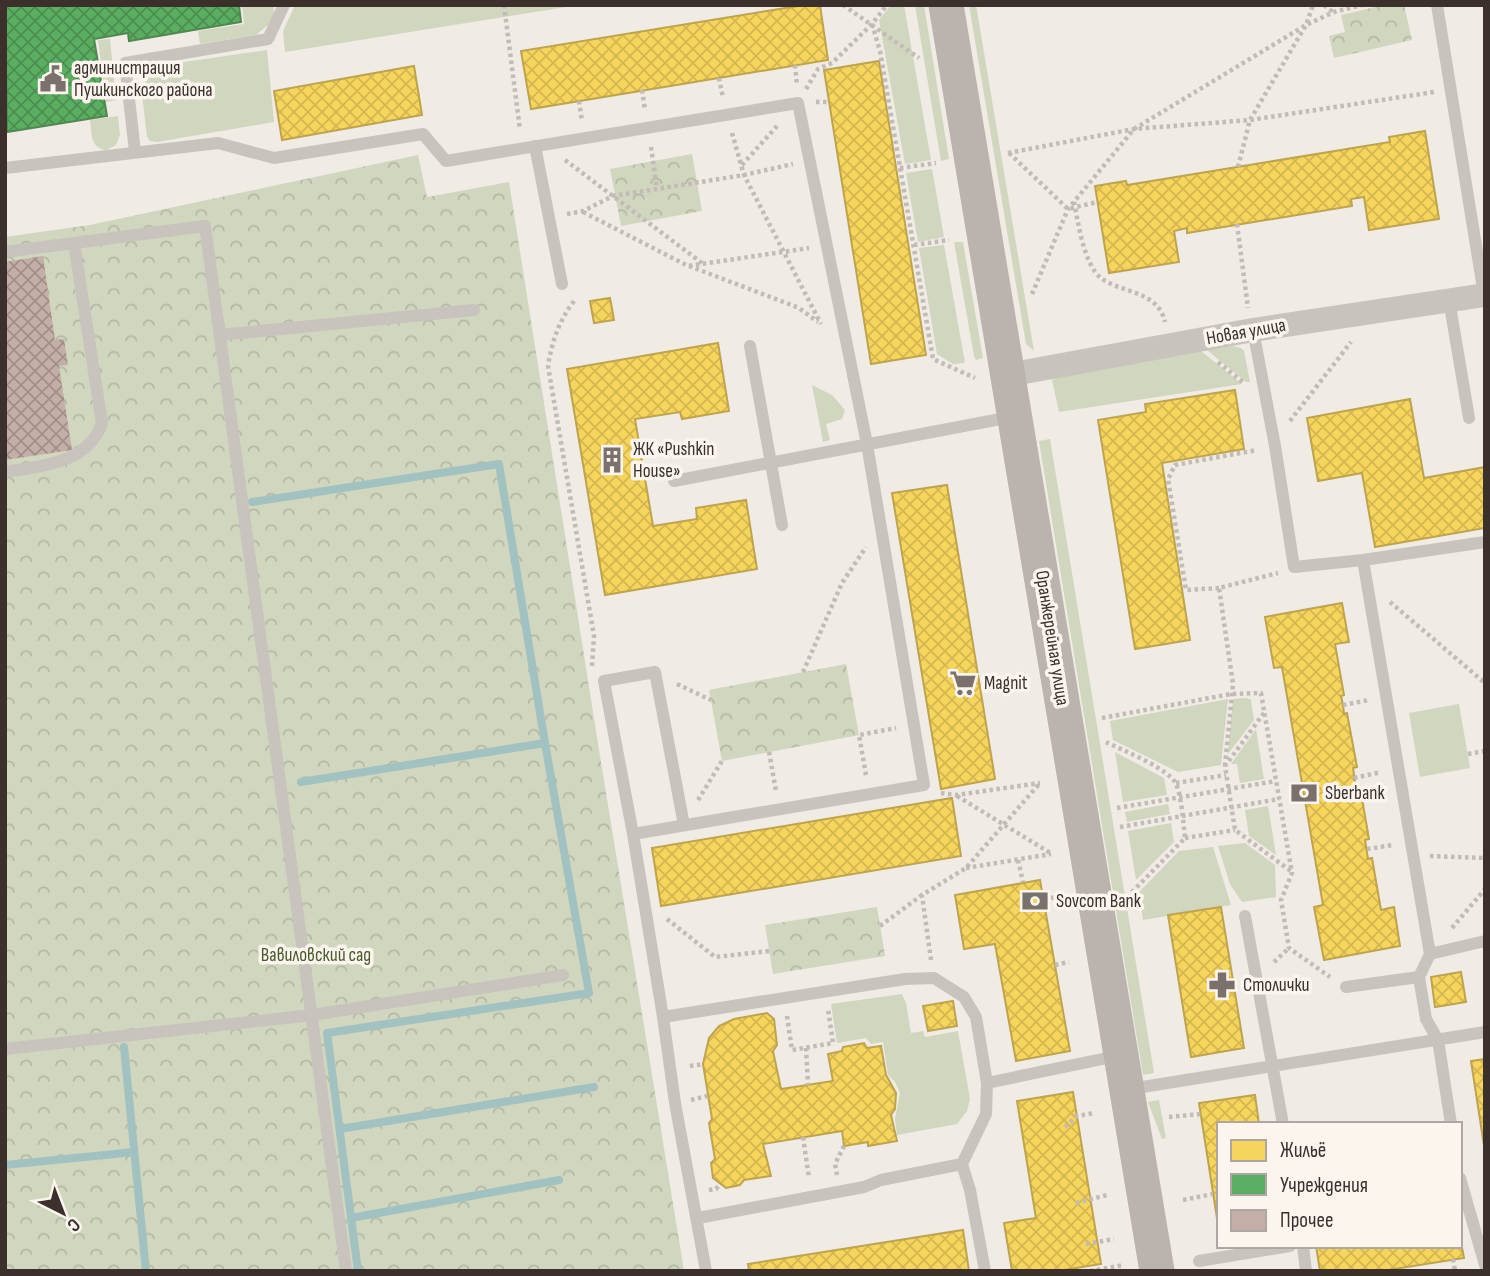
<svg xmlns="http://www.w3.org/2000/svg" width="1490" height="1276" viewBox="0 0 1490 1276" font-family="'Sofia Sans Condensed',sans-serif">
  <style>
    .grass { fill: #d1d6bf }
    .park { fill: url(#park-crowns) }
    .homes { fill: url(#homes-cross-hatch); stroke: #bea44d; stroke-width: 2 }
    .public { fill: url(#public-cross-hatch); stroke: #518851; stroke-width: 2 }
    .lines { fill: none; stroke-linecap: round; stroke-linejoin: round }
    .stream { stroke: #a1c2c1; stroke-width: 8 }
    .building { fill: url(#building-cross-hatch) }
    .path { stroke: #c2bbb6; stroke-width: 4.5; stroke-dasharray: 3.5 3.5; stroke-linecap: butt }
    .lane { stroke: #c9c3be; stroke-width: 12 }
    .street { stroke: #c9c3be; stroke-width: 24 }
    .secondary { stroke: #bab3ae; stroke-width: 35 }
    .labels { text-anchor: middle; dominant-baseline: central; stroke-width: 7; stroke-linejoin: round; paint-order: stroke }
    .poi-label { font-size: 19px; fill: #3b302b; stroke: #fbf5ee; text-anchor: start }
    .street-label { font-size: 19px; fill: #3b302b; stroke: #fbf5ee }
    .park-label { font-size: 19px; fill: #4a5a2e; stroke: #fbf5ee }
  </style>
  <defs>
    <pattern id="park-crowns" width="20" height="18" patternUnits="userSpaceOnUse" patternTransform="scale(1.75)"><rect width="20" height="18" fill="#d1d6bf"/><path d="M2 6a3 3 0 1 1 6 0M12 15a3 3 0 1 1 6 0" fill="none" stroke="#b4b8a4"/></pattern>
    <pattern id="homes-cross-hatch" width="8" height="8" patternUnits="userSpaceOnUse" patternTransform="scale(1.75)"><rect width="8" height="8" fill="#f6d55c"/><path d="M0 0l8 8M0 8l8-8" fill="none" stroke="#d4b750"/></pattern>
    <pattern id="public-cross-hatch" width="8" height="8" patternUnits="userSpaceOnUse" patternTransform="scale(1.75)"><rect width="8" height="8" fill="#5aae61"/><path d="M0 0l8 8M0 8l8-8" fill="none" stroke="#4c8e50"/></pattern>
    <pattern id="building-cross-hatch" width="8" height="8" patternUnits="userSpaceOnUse" patternTransform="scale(1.75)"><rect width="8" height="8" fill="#c3afa7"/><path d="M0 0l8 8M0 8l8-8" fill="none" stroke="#a08f88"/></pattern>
  </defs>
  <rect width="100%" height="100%" fill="#f0ebe5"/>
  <!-- grass -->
  <path class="grass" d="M242,5H273L275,19L256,35L200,44L198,31L244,24Z
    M295,5H579L285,52L283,31Z
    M891,5H904L931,160L905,164L879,20Z
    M915,5H924L949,159L941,161Z
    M969,5H976L1034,351L1026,344Z
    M110,39L116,100L106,102L98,40Z
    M267,50L274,122L157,142L150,141L147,137L141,86L147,78L159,76L157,66Z
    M118,116L120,135L116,145L106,150C90,148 92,133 90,120Z
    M932,169L944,237L918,242L906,173Z
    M954,242H963L983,358L976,360L974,356Z
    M944,245L965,363L953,364L937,354L919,248Z
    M1232,346L1241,348L1244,351L1250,382H1246L1207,350Z
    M1201,351L1242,384L1059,412L1052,380L1064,374Z
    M812,385L832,395L845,410L842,419L826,424L830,440L823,442Z
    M1050,439L1154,1073L1143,1075L1039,441Z
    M1247,698L1251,700L1254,720L1228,754L1233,699Z
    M1228,699L1221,765L1178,772L1113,740L1110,721Z
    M1459,704L1470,768L1420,777L1409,713Z
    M1256,729L1264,779L1240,783L1237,764H1231Z
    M1115,752L1164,778L1167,795L1123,802Z
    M1168,804L1170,814L1127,822L1125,812Z
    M1268,806L1276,855L1249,836L1245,810Z
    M1171,823L1174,842L1136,880L1128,831Z
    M1245,843L1275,865L1276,897L1242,902L1230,884L1218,846Z
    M1213,847L1231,905L1143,920L1139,892L1179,851Z
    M902,994L906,1003L911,1033L923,1031L925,1037L958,1031L970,1099L967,1111L957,1124L897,1135L895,1119L900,1093L895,1082L888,1075L883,1042L871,1044L866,1038L837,1043L831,1004Z
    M1159,1100L1166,1138L1162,1139L1148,1102Z"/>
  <!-- park -->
  <path class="park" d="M1384,5H1404L1412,40L1334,58L1329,36L1345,32L1341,15Z
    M692,154L702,211L621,226L610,169Z
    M418,155L427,197L509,182L600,756L684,1271H5V237L90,225Z
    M846,664L859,735L722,761L709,690Z
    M877,907L885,956L773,974L765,925Z"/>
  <!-- homes -->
  <path class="homes" d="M804,5H820L828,60L531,109L521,51Z
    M879,61L926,355L871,364L824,70Z
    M414,66L422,115L282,140L274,91Z
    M1425,131L1439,219L1369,230L1364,197L1351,199L1352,206L1187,233V228L1174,231L1179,262L1109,273L1095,186L1126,181L1127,185L1390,142L1389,137Z
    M610,298L614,320L594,323L590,301Z
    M718,343L729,411L682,419L680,412L635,419L653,526L697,519L696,508L746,500L757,569L605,595L567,369Z
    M1235,390L1244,449L1162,463L1190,640L1135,649L1098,420L1146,412L1145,404Z
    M1410,399L1424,478L1485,467V528L1375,547L1362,473L1318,481L1307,418Z
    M947,485L995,779L941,789L892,493Z
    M1342,603L1349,642L1335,644L1344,695L1341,696L1343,705L1344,714L1347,713L1357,767L1353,768L1356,788L1360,787L1369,839L1365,840L1368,859L1372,858L1381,910L1394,907L1400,946L1324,960L1314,907L1323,905L1282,667L1274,668L1265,617Z
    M952,798L961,856L661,906L652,848Z
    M1040,880L1070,1051L1016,1061L995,944L964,949L955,895Z
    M1221,907L1244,1048L1191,1057L1168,915Z
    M1461,972L1466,1002L1435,1007L1431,977Z
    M953,1001L957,1026L928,1031L923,1006Z
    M767,1013L774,1019L777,1045L773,1051L781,1089L833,1081L828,1054L842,1051L843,1047L864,1043L867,1048L881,1046L886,1075L896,1093L895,1109L891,1115L897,1141L868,1146V1142L844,1146L842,1131L763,1144L771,1176L744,1180L740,1185L726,1188L713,1178L711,1163L715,1159L709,1123L712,1119L703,1064L709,1038L719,1026L734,1019Z
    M1485,1059V1152L1471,1061Z
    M1073,1092L1101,1264L1058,1271H1012L1004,1223L1036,1218L1017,1101Z
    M1255,1095L1259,1124H1219V1231L1199,1103Z
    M963,1230L969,1271H749L748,1264Z
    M1460,1237L1464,1258L1382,1271H1320L1316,1246H1460Z"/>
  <!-- public -->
  <path class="public" d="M5,5H239L241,22L129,41L128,33L94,39L107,116L7,132Z"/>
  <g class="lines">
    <!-- stream -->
    <path class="stream" d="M252,502L499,464L545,743L589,993L327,1033L358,1271
      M301,782L545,743
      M124,1047L146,1271
      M340,1129L594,1087
      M5,1165L134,1152
      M351,1218L559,1180"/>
  </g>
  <!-- building -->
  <path class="building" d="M43,256L55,340L64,339L68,365L59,366L72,450L5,460V262Z"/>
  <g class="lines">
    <!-- path -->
    <path class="path" d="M504,5L520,130
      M843,5L919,58
      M1324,5L1333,12
      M872,24L880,51L933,359L975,378
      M795,65L797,85
      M719,78L723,98
      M806,89L818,69L832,63L872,24L887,5
      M642,90L645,110
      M579,101L582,121
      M816,102H830
      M732,133L744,175L821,324
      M651,147L657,189
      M1008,153L1134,129L1250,120L1434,92
      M1009,153L1068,209L1097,202
      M565,160L702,263
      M742,165L777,126
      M1238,167L1250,120L1306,25L1313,5
      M900,168L936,163
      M1074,202C1078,222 1084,265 1101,278C1120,293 1158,290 1165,322
      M583,212L688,266L809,248
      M567,214L583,211L613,196L744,175L793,164
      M1237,224L1248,308
      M914,245L949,240
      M689,266L799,308L818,322
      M1032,294L1068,209L1134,129L1306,25L1334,12L1362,5
      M574,301C559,321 552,341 548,366L594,636L592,666
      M1218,362L1244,383
      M1290,421L1351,342
      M1219,588L1186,590L1168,479L1175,465L1257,450
      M1390,602L1485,683
      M803,672L842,583L866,547
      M677,684L711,700
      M1343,705L1369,700
      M1264,713L1225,766L1235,830L1292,872
      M1102,718L1231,694L1261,693L1292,873L1281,900L1289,948L1330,977
      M1106,742C1122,750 1170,769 1176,784C1182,797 1183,823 1185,838L1131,893
      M769,752L776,791
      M1468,754L1485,751
      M1225,766L1233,684L1219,588L1278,573
      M866,775L859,735L896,728
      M1354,778L1381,772
      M1176,783L1226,775
      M941,793L956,795L1040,783
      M957,796L1052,854
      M698,800L722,761
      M1117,808L1276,781
      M1120,827L1279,799
      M1185,838L1235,830
      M1367,849L1393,845
      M1430,856L1485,858
      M1018,860L1023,882
      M966,868L1051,854
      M1044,899L1058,897
      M667,919L715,957L769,951
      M880,926L922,895
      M1452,928L1485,889
      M931,960L922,895L966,868L1040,783
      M1274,962L1289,948
      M1055,965L1069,962
      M787,1016L792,1050L833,1043L828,1009
      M806,1048L808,1085
      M690,1066L703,1064
      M691,1100L707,1096
      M1169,1117L1201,1114
      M1065,1127L1077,1116L1095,1113
      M803,1137L809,1178
      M837,1175L835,1164L844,1146
      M709,1190L716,1189L720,1184
      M1183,1200L1213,1194
      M1076,1203L1107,1195
      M1086,1244L1114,1239
      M1453,1259L1455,1271
      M1090,1271L1124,1265"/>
    <!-- lane -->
    <path class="lane" d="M1437,5L1484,295
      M535,146L562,284
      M135,152L125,63L268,39L284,5
      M5,168L218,143L274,158L423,134L446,161L798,103L867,444L924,785L633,834
      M74,243L205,226L346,1271
      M5,252L74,243L102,423C88,464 41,466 5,472
      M1449,300L1469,418
      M1253,330L1275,446L1294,567L1363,560L1430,954L1419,977L1426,1019L1438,1040L1451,1124
      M220,335L474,310
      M750,346L782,525
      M674,481L1011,417
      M1363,560L1485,542
      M684,825L655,672L604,681L633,834L663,1017L675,1103L706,1271
      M1245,916L1283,1124
      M1430,954L1485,941
      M1346,987L1419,977
      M663,1017L905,979L934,978L964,997L976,1017L987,1083
      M5,1049L313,1015L563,975
      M1130,1089L1485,1032
      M962,1164L970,1190L985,1271
      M1460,1178L1485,1265
      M698,1218L864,1187L881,1180L962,1164L986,1114L987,1083L1117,1056
      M1303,1246L1306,1271
      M1199,1261L1290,1246"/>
    <!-- street -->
    <path class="street" d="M1008,375L1253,330L1485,295"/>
    <!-- secondary -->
    <path class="secondary" d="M946,5L1157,1271"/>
  </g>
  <!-- icons -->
  <defs>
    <g id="civic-bare" transform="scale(2.1)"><path d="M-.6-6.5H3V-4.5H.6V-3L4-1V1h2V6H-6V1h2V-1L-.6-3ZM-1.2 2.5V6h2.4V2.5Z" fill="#7a716c" stroke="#fbf5ee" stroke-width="2.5" paint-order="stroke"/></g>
    <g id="building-bare" transform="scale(2.1)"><path d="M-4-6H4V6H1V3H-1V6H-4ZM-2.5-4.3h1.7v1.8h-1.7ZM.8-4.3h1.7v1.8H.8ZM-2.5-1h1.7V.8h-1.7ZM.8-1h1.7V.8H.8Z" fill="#7a716c" stroke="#fbf5ee" stroke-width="2.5" paint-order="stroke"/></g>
    <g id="supermarket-bare" transform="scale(2.1)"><path d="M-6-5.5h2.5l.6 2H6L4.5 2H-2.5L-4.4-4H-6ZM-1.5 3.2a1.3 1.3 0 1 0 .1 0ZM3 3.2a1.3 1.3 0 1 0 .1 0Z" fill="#7a716c" stroke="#fbf5ee" stroke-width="2.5" paint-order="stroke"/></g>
    <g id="bank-bare" transform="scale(2.1)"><path d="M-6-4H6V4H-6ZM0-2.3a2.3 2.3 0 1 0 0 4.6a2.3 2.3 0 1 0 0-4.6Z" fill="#7a716c" stroke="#fbf5ee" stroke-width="2.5" paint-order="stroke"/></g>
    <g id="pharmacy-bare" transform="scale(2.1)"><path d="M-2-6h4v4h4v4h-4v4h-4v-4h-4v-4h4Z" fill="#7a716c" stroke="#fbf5ee" stroke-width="2.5" paint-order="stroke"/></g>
  </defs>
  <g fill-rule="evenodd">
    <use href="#civic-bare" x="53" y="79"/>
    <use href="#building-bare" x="612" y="460"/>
    <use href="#supermarket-bare" x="963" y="683"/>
    <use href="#bank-bare" x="1304" y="793"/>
    <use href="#bank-bare" x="1035" y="901"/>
    <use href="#pharmacy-bare" x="1222" y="985"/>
  </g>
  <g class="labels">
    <!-- poi labels -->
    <g class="poi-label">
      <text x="74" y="68">администрация<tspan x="74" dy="22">Пушкинского района</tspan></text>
      <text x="633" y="449">ЖК «Pushkin<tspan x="633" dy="22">House»</tspan></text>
      <text x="984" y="683">Magnit</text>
      <text x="1325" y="793">Sberbank</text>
      <text x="1056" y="901">Sovcom Bank</text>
      <text x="1243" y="985">Столички</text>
    </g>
    <!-- street labels -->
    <g class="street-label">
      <text transform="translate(1246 332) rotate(-10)">Новая улица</text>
      <text transform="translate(1052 638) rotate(81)">Оранжерейная улица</text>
    </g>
    <!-- park labels -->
    <g class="park-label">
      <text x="316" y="955">Вавиловский сад</text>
    </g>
  </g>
  <!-- border -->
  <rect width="1490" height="1276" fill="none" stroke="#3b302b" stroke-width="14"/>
  <!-- legend -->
  <rect x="1217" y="1122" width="245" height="126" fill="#fbf5ee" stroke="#aea6a0" stroke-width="2"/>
  <rect x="1231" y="1140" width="35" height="21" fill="#f6d55c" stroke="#aea6a0" stroke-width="2"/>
  <text x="1280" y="1157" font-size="21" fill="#3b302b">Жильё</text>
  <rect x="1231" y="1174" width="35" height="21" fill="#5aae61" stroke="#aea6a0" stroke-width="2"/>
  <text x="1280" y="1192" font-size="21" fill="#3b302b">Учреждения</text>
  <rect x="1231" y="1210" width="35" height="21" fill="#c3afa7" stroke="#aea6a0" stroke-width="2"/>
  <text x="1280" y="1227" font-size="21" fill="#3b302b">Прочее</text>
  <!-- north arrow -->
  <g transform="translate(63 1213) rotate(138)" stroke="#fbf5ee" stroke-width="5" paint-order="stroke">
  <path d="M0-5L12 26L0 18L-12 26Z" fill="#3b302b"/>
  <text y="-10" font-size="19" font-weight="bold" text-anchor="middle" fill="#3b302b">С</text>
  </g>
</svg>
